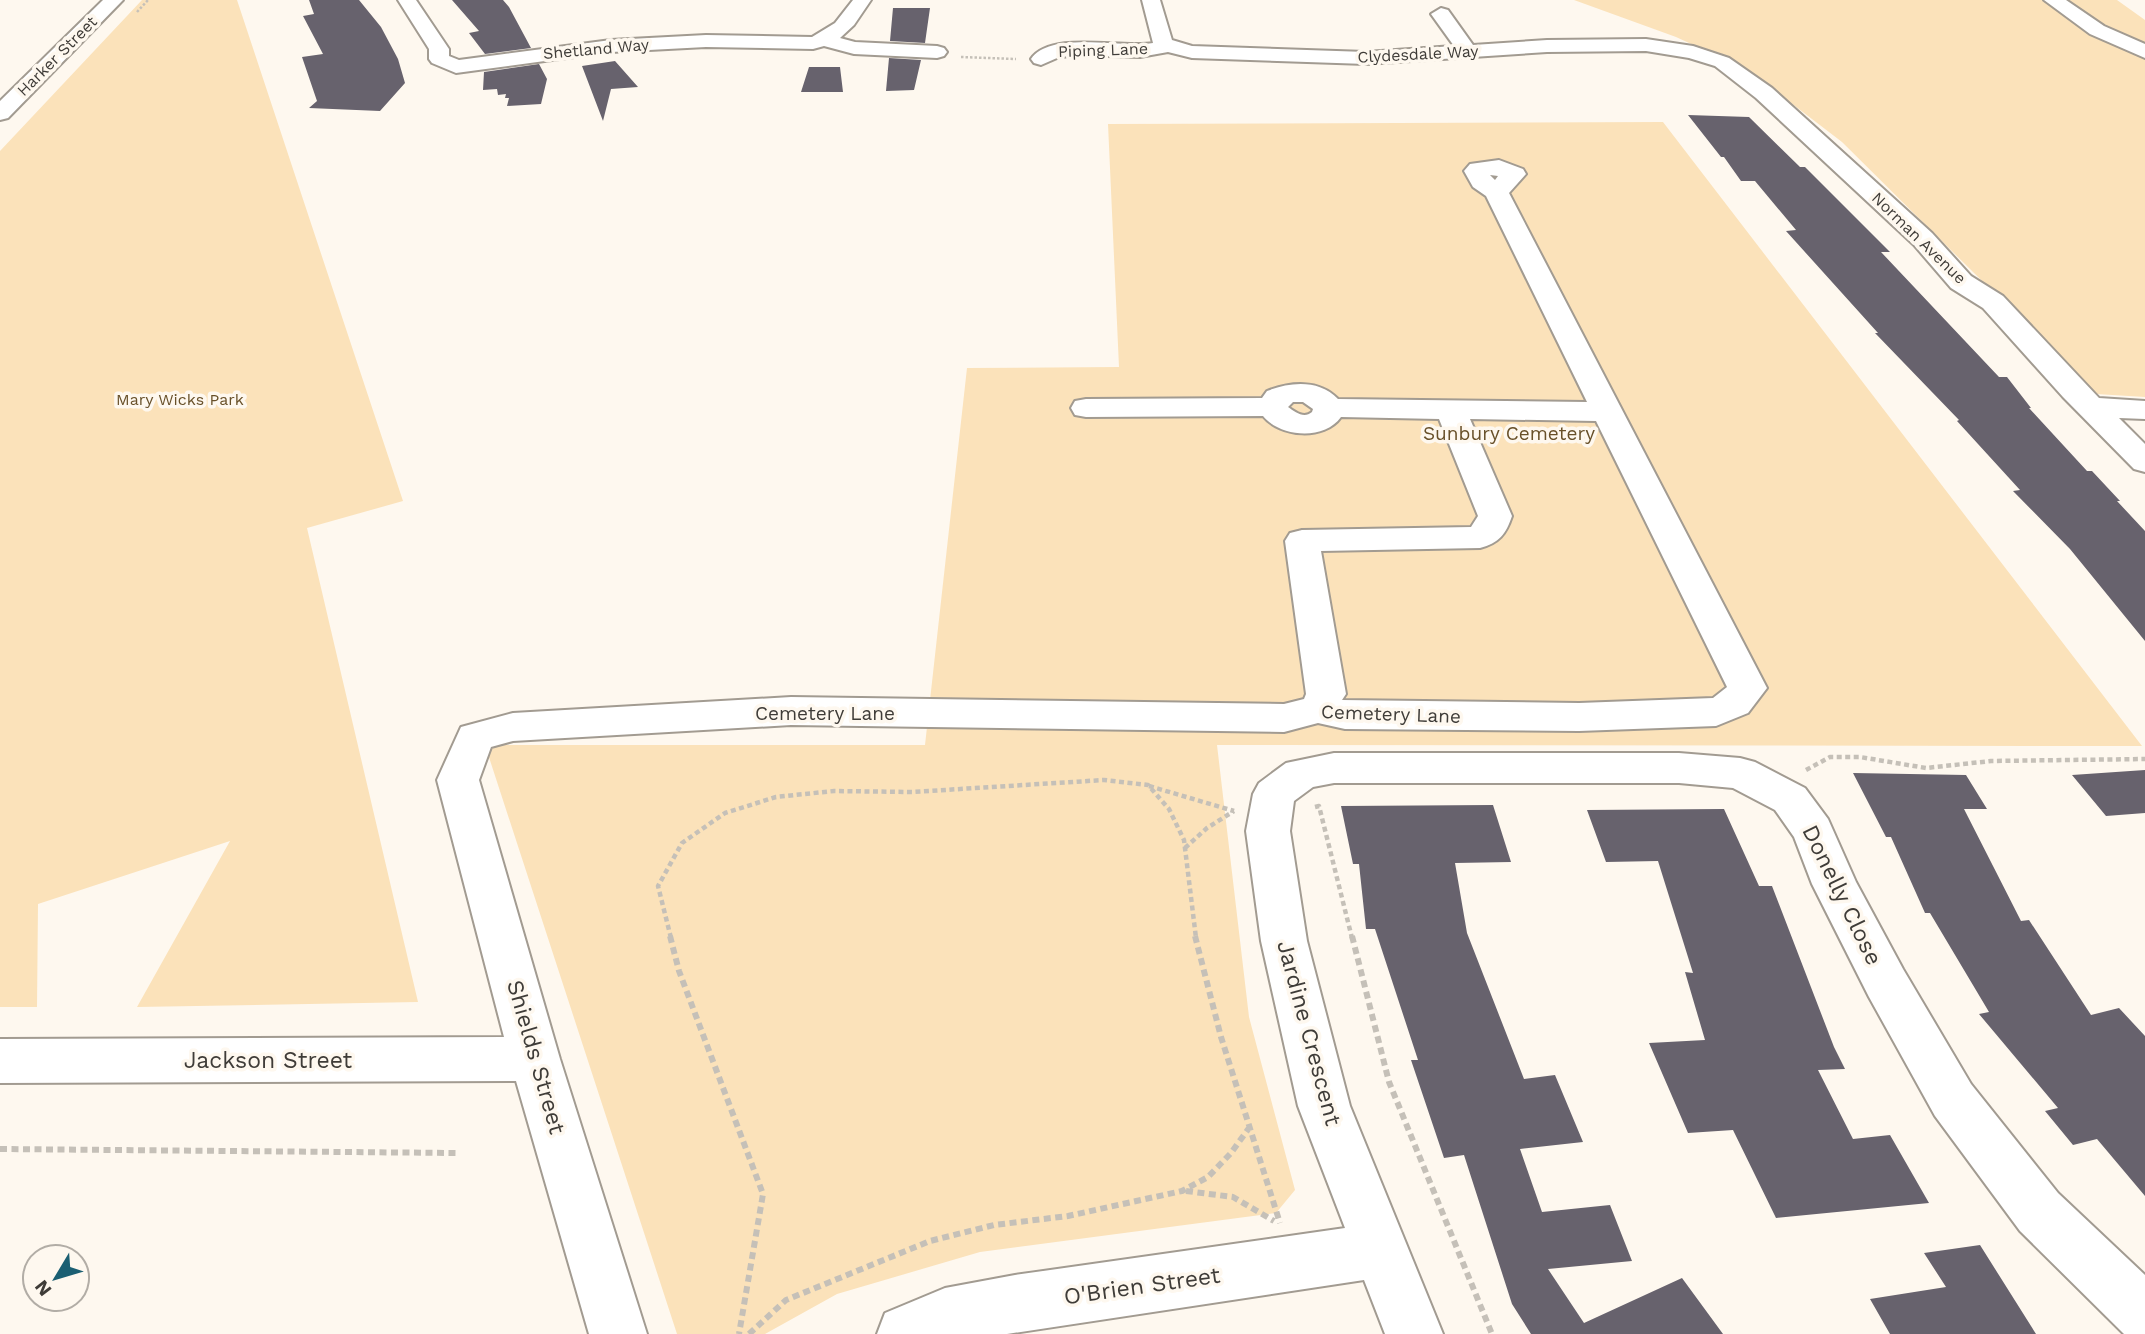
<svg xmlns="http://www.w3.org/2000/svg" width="2145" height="1334" viewBox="0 0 2145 1334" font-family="'Work Sans',sans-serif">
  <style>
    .green { fill: #fbe2ba }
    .building { fill: #67626d }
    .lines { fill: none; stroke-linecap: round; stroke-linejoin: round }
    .minor-casing { stroke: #a29b91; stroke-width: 4 }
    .path-far2 { stroke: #c5c0b8; stroke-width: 2.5; stroke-dasharray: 2.5 2; stroke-linecap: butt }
    .path-far1 { stroke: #c5c0b8; stroke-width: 4.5; stroke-dasharray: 5 3.5; stroke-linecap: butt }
    .path { stroke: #c5c0b8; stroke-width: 6; stroke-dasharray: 7 4.5; stroke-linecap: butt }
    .minor { fill: #fff; fill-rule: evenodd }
    .labels { text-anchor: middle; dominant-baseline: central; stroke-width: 7; stroke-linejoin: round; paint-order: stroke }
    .far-street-label { font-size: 16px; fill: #3f3c38; stroke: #fef8ef }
    .far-park-label { font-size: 16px; fill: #685029; stroke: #fef8ef }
    .park-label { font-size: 19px; fill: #685029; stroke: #fef8ef }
    .street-label { font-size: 19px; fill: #3f3c38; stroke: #fef8ef }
    .near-street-label { font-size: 23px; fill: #3f3c38; stroke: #fef8ef }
  </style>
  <rect width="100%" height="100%" fill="#fef8ef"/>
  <!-- green -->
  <path class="green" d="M142,0H237L403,501L307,528L418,1002L137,1007L230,841L38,904L37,1007H0V151Z
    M1574,0H2117L2145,20V397L2096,394L1842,142L1748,70L1676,37Z
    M1663,122L2142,746L1217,745L1249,1017L1295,1190L1276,1213L980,1252L837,1294L765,1334H677L485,745H925L967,368L1119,367L1108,124Z"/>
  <!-- building -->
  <path class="building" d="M309,0H359L381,27L398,59L405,83L380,111L309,108L317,101L302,57L323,54L303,16L314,14Z
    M452,0H503L509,7L531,48L485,54L469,33L479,31Z
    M893,8H930L925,43L890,41Z
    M889,58L921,60L914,90L886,91Z
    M615,61L638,87L611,89L603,121L582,66Z
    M539,64L547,79L541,104L507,106L509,98H505L506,94L498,95L497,89L483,90L484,72Z
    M809,67H840L843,92H801Z
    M1688,115L1749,117L1800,167H1805L1890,252H1881L1999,377H2007L2031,408H2029L2087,471H2092L2120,501H2117L2145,531V641L2070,549L2013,491L2020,490L1957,421L1959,420L1875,333H1878L1786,231L1796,230L1755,181H1741L1724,157H1721Z
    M2145,770V813L2106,816L2072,775Z
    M1853,773L1966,775L1987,809H1964L2021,921L2029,920L2091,1015L2119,1008L2145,1036V1196L2097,1139L2073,1145L2045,1111L2058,1108L1979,1014L1989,1012L1930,913H1925L1891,837H1886Z
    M1493,805L1511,862L1455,863L1467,933L1524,1079L1555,1075L1583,1142L1520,1149L1542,1212L1610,1205L1632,1261L1548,1269L1584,1323L1682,1278L1723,1334H1531L1512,1304L1464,1155L1444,1158L1411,1060H1418L1375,929H1366L1359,864H1353L1341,806Z
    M1724,809L1759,886H1772L1834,1047L1845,1069L1818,1070L1853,1139L1890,1135L1929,1203L1776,1218L1733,1130L1688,1133L1649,1043L1705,1040L1685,972L1693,973L1658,861L1606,862L1587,810Z
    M1980,1245L2036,1334H1890L1870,1299L1946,1287L1924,1253Z"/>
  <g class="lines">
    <!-- minor casing -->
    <g class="minor-casing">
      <path id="minor" d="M103,0H123L8,118L0,120V101Z
        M398,0H416L449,49V56L459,60L611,40L706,35L812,37L835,23L853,0H871L854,25L840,38L855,42L937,46L944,48L947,52L944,56L937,58L854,54L824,46L813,49L706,47L611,52L456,73L432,63L429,59V49Z
        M1142,0H1160L1172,40L1192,46L1366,52L1454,46L1431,14L1441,8L1448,10L1473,45L1547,40L1646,39L1693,46L1729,58L1772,88L1932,233L1971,276L2003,296L2099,398L2145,401V419L2119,418L2145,444V472L2134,469L2063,397L1983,308L1951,288L1914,245L1756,98L1715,66L1689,58L1646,51L1547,52L1366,64L1192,58L1168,52L1140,57L1074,55L1057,58L1041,65L1034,63L1031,59C1051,30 1122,49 1153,43Z
        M2044,0H2066L2104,26L2145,44V58L2090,34Z
        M1499,160L1523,169L1526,174L1509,193L1767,688L1748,713L1716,726L1579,731L1345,729L1318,723L1284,732L791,725L513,741L491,747L479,780L560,1059L647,1334H589L516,1081L0,1083V1039L504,1037L437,780L461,727L513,713L791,697L1284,704L1304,699L1306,694L1285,541L1290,533L1302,530L1471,527L1478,516L1439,419L1341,417C1324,441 1280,437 1263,416L1086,417L1075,415L1071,408L1075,401L1086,399L1262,398L1267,391C1290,382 1319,379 1338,399L1587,402L1486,196L1473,187L1464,171L1470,164ZM1490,175L1498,176L1495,180ZM1293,402H1303L1313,409L1312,412C1304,419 1295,412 1288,407ZM1470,419L1596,421L1727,687L1713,698L1579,703L1342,700L1346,694L1321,551L1480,548C1499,543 1506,534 1512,516Z
        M1334,753H1679L1740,758L1755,762L1805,788L1828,819L1856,882L1903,969L1971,1084L2058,1193L2145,1275V1334H2124L2020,1231L1935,1116L1869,997L1812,884L1794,837L1775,810L1733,788L1679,783H1334L1313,787L1294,801L1290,831L1307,941L1350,1106L1443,1334H1385L1364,1280L1007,1334H877L885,1313L945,1288L1015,1275L1345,1228L1298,1106L1261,941L1246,831L1253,794L1259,783L1286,763Z"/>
    </g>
    <!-- path-far2 -->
    <path class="path-far2" d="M137,12L148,0
      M961,57L1016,59"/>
    <!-- path-far1 -->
    <path class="path-far1" d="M1806,770L1830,757H1860L1926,768L1991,761L2145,759
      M1149,786L1234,811
      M1315,807L1319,806L1352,938
      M1185,848L1207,828L1234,811
      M671,938L658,886L682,843L725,813L776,797L834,791L912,792L1104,780L1148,785L1169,809L1184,840L1196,938"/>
    <!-- path -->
    <path class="path" d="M670,936L679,971L763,1194L739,1334
      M1195,936L1221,1037L1280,1223
      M1352,936L1389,1082L1492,1334
      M0,1149L458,1153
      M1186,1191L1233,1197L1274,1221
      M749,1334L786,1300L930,1241L994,1225L1068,1216L1182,1191L1208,1177L1231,1153L1249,1128"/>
    <!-- minor -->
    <use href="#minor" class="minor"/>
  </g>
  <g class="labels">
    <!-- far-street labels -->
    <g class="far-street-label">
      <text transform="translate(596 49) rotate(-5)">Shetland Way</text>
      <text transform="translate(1103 50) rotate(-2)">Piping Lane</text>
      <text transform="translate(1418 54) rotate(-3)">Clydesdale Way</text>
      <text transform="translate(57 56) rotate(-45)">Harker Street</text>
      <text transform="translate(1919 238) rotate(44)">Norman Avenue</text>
    </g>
    <!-- far-park labels -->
    <g class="far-park-label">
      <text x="180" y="399">Mary Wicks Park</text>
    </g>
    <!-- park labels -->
    <g class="park-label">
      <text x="1509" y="433">Sunbury Cemetery</text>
    </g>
    <!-- street labels -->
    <g class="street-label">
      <text x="825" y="713">Cemetery Lane</text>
      <text transform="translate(1391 714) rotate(2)">Cemetery Lane</text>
    </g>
    <!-- near-street labels -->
    <g class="near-street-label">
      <text transform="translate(1842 895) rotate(64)">Donelly Close</text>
      <text transform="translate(1309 1033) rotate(75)">Jardine Crescent</text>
      <text transform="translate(536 1057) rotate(74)">Shields Street</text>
      <text x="268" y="1060">Jackson Street</text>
      <text transform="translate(1142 1286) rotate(-8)">O'Brien Street</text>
    </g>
  </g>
  <!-- north arrow -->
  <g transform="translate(56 1278) rotate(232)"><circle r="33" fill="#fef8ef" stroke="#b2ada6" stroke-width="2"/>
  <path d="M0-5L12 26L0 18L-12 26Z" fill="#1b5f72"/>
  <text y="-10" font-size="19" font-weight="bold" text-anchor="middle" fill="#3f3c38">N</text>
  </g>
</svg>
